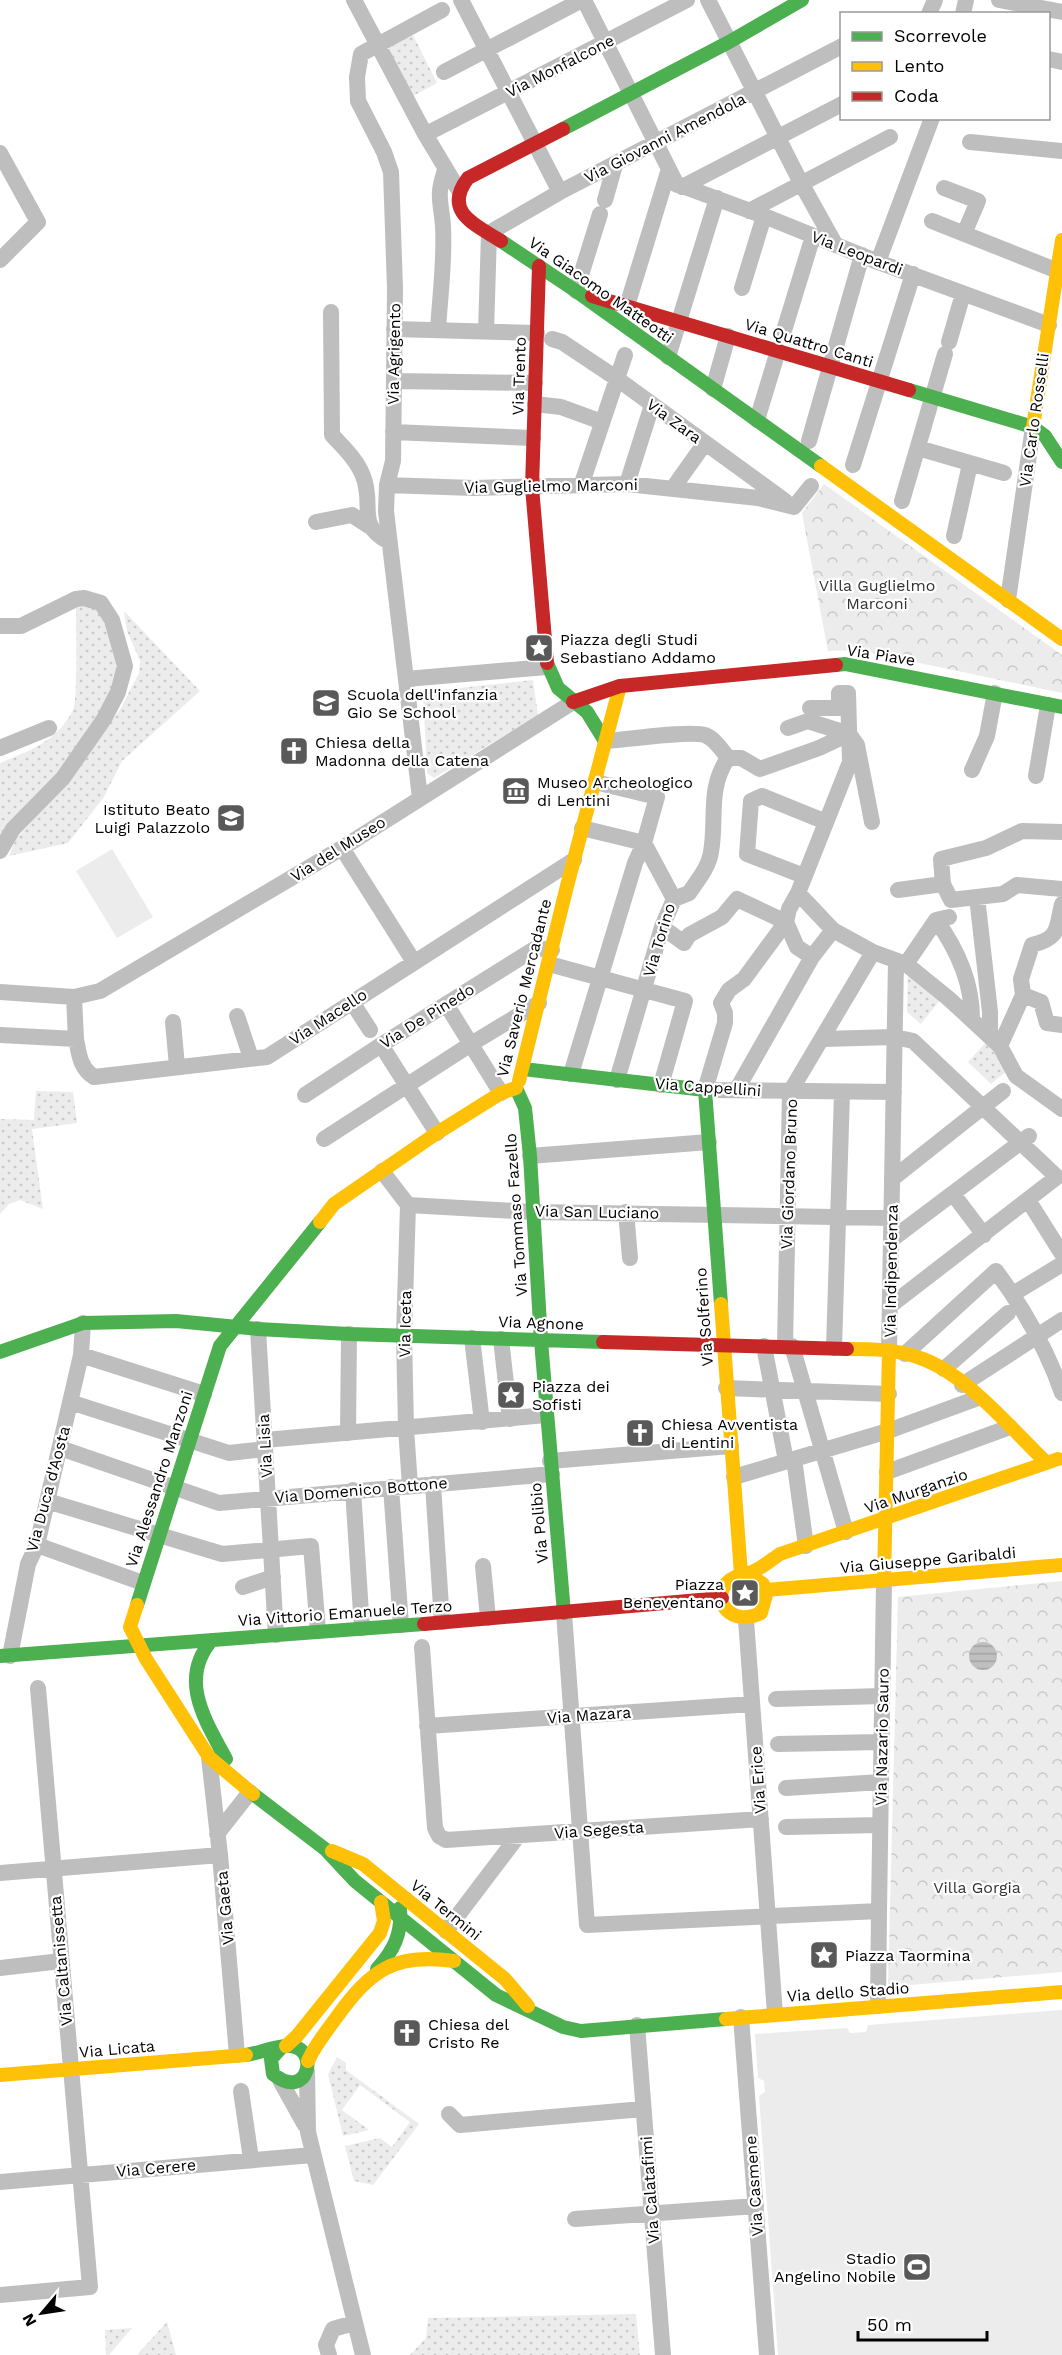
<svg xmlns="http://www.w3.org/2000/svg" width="1062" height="2355" viewBox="0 0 1062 2355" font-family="'Work Sans',sans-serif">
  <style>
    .grass { fill: url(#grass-dots) }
    .forest { fill: url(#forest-crowns) }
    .pitch { fill: #ececec }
    .water { fill: url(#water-rules) }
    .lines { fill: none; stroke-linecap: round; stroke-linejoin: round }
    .street { stroke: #bebebe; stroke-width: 16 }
    .fast { stroke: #4caf50; stroke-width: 14 }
    .slow { stroke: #ffc107; stroke-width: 14 }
    .jam { stroke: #c62828; stroke-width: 14 }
    .labels { text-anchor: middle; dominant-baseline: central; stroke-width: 4.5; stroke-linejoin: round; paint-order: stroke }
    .street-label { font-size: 16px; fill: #000; stroke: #fff }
    .park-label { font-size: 16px; fill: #333; stroke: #fff }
    .poi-label { font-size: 16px; fill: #000; stroke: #fff; text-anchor: start }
  </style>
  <defs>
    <pattern id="grass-dots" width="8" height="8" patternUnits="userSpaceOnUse" patternTransform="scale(1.5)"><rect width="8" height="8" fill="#ececec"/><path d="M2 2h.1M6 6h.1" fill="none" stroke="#c9c9c9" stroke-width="1.8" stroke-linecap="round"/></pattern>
    <pattern id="forest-crowns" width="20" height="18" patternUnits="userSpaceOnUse" patternTransform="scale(1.5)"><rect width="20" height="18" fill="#ececec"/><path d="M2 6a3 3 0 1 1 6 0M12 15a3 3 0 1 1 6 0" fill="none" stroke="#c9c9c9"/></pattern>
    <pattern id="water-rules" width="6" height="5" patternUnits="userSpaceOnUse" patternTransform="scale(1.5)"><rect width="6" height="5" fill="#bfbfbf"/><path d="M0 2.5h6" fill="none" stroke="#a2a2a2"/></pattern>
  </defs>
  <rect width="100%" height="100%" fill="#fff"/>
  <!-- grass -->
  <path class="grass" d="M412,33L437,83L413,96L388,52L390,45Z
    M83,606L94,608L100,614L113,638L117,668L112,692L65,768L0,839V763C29,751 58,741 73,710C78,701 76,624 76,608Z
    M124,611L200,691L122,761L104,797L68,843L9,856L16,839L76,771L121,708L139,673L140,661L127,631Z
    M533,680L538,715L434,778L427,773L423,692Z
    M908,974L940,1000L921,1024L907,1012Z
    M987,1041L1007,1071L991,1084L968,1062Z
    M36,1091L73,1092L77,1123L32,1129L43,1209L20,1200L9,1204L0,1214V1119L34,1120Z
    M337,2057L346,2063V2070L419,2124L373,2185L354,2181L345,2146L380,2138L392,2147L410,2122L360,2085L342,2110L369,2130L343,2136L328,2074Z
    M636,2314L640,2355H410L426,2338L428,2318Z
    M167,2322L176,2355H137Z
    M132,2328L109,2355H106L105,2330Z"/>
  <!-- forest -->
  <path class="forest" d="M824,484L1062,655V693L858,650L828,651L802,513Z
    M1062,1581V1972L888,1987L898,1597Z"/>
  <!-- pitch -->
  <path class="pitch" d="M112,849L153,917L117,938L76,871Z
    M1062,2010V2355H778L759,2096L765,2092L764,2081L758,2078L755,2034L847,2028L850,2033L866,2032L868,2025Z"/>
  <!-- water -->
  <path class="water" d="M969 1656a14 14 0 1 1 28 0a14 14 0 1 1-28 0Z"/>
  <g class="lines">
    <!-- street -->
    <path class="street" d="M354,0L425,134L458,189
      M461,0L560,192
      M584,0L677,185
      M708,0L801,183L835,244
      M999,0L1062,12
      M929,14L935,0
      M963,14L966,0
      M1048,59L1062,62
      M444,72L582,0
      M432,131L687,0
      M970,142L1062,151
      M0,153L38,222L0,260
      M666,180L764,216L878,262L1049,325
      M682,187L842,104
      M944,188L978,201L964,234
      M605,200L615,165
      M749,211L890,137
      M932,221L1058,271
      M878,262L932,118
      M742,288L764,216
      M576,291L600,214
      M627,306L668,172
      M331,312L332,435C343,447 357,460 363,476C375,506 355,524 389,542
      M394,329L537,333
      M438,330C440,296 445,260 443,226C441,201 436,196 445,170
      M486,332L489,233L560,192L842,46
      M783,334L813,236
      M552,339L562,342L616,378L785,501
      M949,342L963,294
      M668,357L717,198
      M394,381L535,383
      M713,389L728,336
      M535,404L561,407L602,422
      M757,420L778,351
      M393,432L533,438
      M809,441L862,255
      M918,448L1004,473
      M853,465L913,274
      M582,483L625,355
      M627,484L652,405
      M387,485L473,488L627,484L758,498L794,507L811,486
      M673,488L705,443
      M902,501L945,354
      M316,522L352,515L369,526
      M954,536L970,464
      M1008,600L1033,427
      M0,626H21L76,599L84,598L101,603L112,620L125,666L118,692L104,719L63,778L13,829L0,851
      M406,679L547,667
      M810,708H839V693H848L850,762L798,893L789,909L786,922L744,979L729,990L721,1003L725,1013V1023L705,1090L894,1092
      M788,728L808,721L849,734L857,745L872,822
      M605,741C624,740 691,730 705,735C715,739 722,750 728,758
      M0,748L49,728
      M728,758H741L760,769L819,748L849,734
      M972,770L987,736L995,693
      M1036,776L1048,705
      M595,782L657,797L644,843L674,899L662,927L617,1080
      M420,798L386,511L387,485L393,461L394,381L395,288L391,172L384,152L358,101L357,77L361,54L442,10
      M1062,832L1022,831L986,848L941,859L943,884L951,900L1003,894L1017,885L1062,889
      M342,848L414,962
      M804,876L747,854L751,801L762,796L826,822
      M898,890L943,884
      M798,893L833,930L873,952L906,964L948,998L1000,1046L1016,1076L1062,1109
      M977,897L990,1012V1034
      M674,899L689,893C697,881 709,867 711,852C717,819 707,789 728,758
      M936,920C957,949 972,981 972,1018
      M662,927L684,943L689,935L722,917L737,899L786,922L797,947L812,957
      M549,964L685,1001L661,1085
      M906,964L936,920L949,917
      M0,992L74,997L76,1039L0,1035
      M1023,995L1041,1002L1047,1023L1062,1025
      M74,997L100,991L342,848L573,702
      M352,1002L370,1030
      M446,1004L501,1093
      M237,1016L251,1058
      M173,1022L177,1066
      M76,1039C79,1054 80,1068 94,1077L267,1057L574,860
      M823,1039L895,1037L913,1041L1057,1177
      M381,1045L437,1133
      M1000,1046L1023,995L1021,979L1032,945C1060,938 1056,929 1062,904
      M571,1074L635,863L644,843L582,828
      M737,1089L812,957L833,930
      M305,1095L381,1045L536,948L552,950
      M324,1139L471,1044L539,1003
      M530,1156L709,1142
      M382,1171L408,1205L404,1335L406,1428L410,1486
      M892,1179L1003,1091
      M953,1194L984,1235
      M1028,1200L1062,1254
      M408,1205L533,1212L892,1218
      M626,1212L630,1258
      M891,1240L1029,1136
      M1013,1294L1062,1264
      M890,1306L1057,1177
      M258,1329L276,1635
      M472,1338L482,1422
      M501,1339L510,1419
      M764,1346L786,1461
      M785,1346L790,1092L873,952
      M792,1346L846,1532
      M834,1348L842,1093
      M889,1350L896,962
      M905,1354L996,1271C1024,1309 1047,1349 1062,1393
      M81,1355L204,1394
      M944,1369L1008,1313
      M962,1385L1062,1320
      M726,1388L889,1394
      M70,1402L229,1453L265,1449
      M348,1433L349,1334
      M265,1440L546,1415
      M60,1448L219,1503L552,1474
      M794,1459L806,1546
      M550,1461L731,1446
      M887,1472L1010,1427
      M734,1477L888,1431L978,1398
      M433,1484L442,1622
      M391,1487L401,1625
      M353,1490L362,1628
      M47,1501L222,1554L311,1546L318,1631
      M37,1545L143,1583
      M483,1566L488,1618
      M243,1587L273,1577
      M564,1613L587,1925L879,1911L878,2006
      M746,1620L775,2014
      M422,1647L435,1828L439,1836L446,1840L761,1819
      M10,1656L28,1564L37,1545L81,1355L83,1323
      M776,1699L882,1696
      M427,1726L752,1704
      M778,1744L882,1742
      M209,1757L220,1855
      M786,1788L881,1782
      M786,1827L880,1825
      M217,1834L250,1792
      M0,1873L220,1855L237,2055
      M879,1911L884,1580
      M446,1931L518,1836
      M0,1968L61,1961
      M741,2017L767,2355
      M637,2025L663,2355
      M307,2072L308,2132L363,2355
      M281,2082L305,2125
      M241,2091L251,2159
      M449,2114L460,2125L643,2109
      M0,2182L313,2155
      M575,2219L756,2206
      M0,2295L90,2287L38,1688
      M329,2355L326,2345L333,2329L354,2323"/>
    <!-- fast -->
    <path class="fast" d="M563,129L729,42L802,0
      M501,241L576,291L821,466
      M909,390L1033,427L1045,436L1062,462
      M547,663L558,688L587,712L605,741
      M836,665L845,664L1062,707
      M523,1069L705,1090L721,1304
      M516,1088L525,1108L530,1156L541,1341L564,1613
      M0,1352L83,1323L176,1321L258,1329L349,1334L603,1342
      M137,1605L220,1346L320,1222
      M212,1640C178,1679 205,1720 226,1759
      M0,1656L424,1624
      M253,1794L325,1849L355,1881L496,1995L563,2027L581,2031L726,2019
      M377,1969C394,1950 402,1934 400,1908
      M246,2055C260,2053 274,2046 288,2046C321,2046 309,2103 273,2074L271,2059L281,2048"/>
    <!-- slow -->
    <path class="slow" d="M1033,427L1062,240
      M821,466L1062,639
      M519,1081L567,886L620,686
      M320,1222L334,1204L437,1133L501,1093L516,1088
      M721,1304L741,1574
      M847,1349C872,1349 896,1349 920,1358C967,1374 1011,1429 1047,1463
      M747,1574L763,1584L766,1595L761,1613C732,1628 707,1599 730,1580C736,1575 745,1575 752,1572C762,1568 771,1560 780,1554L1058,1459
      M884,1580L889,1350
      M766,1590L1062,1565
      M137,1605L130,1627L146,1659L209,1757L253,1794
      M332,1851L363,1864L505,1979L528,2006
      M726,2019L1062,1992
      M286,2046L297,2036L380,1933L384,1921L381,1902
      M308,2061C315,2045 326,2032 336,2018C371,1970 393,1953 454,1961
      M0,2075L246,2055"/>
    <!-- jam -->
    <path class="jam" d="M501,241C476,225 442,212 468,178L563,129
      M539,266L532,487L547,663
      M592,296L909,390
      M573,702L620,686L836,665
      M603,1342L847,1349
      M424,1624L722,1598"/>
  </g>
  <!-- icons -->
  <defs>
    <g id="sight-square" transform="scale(1.5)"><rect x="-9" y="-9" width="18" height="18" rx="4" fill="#595959" stroke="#fff"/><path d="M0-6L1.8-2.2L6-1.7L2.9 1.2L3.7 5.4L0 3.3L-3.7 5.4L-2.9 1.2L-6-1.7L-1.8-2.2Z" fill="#fff"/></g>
    <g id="school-square" transform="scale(1.5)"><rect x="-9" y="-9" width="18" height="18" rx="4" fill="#595959" stroke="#fff"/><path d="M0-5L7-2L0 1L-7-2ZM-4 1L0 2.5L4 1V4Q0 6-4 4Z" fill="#fff"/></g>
    <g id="church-square" transform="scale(1.5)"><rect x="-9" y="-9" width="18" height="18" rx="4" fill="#595959" stroke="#fff"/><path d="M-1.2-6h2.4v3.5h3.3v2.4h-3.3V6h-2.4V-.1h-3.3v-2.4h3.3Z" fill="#fff"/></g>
    <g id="museum-square" transform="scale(1.5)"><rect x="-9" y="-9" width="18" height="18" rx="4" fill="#595959" stroke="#fff"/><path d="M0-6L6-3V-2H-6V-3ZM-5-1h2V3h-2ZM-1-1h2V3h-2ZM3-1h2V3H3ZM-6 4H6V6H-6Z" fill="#fff"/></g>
    <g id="stadium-square" transform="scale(1.5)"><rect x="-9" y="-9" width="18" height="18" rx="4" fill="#595959" stroke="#fff"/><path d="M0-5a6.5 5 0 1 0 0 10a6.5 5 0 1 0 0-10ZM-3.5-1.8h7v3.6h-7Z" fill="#fff"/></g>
  </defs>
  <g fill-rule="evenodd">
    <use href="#sight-square" x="539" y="648"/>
    <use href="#school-square" x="326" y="703"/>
    <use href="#church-square" x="294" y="751"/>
    <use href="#museum-square" x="516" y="791"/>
    <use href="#school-square" x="231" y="818"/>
    <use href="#sight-square" x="511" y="1395"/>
    <use href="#church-square" x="640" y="1433"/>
    <use href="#sight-square" x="745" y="1593"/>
    <use href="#sight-square" x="824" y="1955"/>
    <use href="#church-square" x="407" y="2033"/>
    <use href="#stadium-square" x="917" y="2267"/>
  </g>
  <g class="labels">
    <!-- street labels -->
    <g class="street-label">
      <text transform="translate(560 66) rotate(-27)">Via Monfalcone</text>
      <text transform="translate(665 138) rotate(-27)">Via Giovanni Amendola</text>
      <text transform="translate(857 253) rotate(21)">Via Leopardi</text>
      <text transform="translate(601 290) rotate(35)">Via Giacomo Matteotti</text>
      <text transform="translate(809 343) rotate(17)">Via Quattro Canti</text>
      <text transform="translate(394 354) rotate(-89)">Via Agrigento</text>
      <text transform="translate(519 376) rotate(-88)">Via Trento</text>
      <text transform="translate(1034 420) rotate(-82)">Via Carlo Rosselli</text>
      <text transform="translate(674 421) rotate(36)">Via Zara</text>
      <text transform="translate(551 486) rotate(-1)">Via Guglielmo Marconi</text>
      <text transform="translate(881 655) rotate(9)">Via Piave</text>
      <text transform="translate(338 849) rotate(-32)">Via del Museo</text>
      <text transform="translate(659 940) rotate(-73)">Via Torino</text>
      <text transform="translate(524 988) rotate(-76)">Via Saverio Mercadante</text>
      <text transform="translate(427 1016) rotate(-32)">Via De Pinedo</text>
      <text transform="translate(328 1017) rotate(-33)">Via Macello</text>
      <text transform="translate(708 1087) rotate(4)">Via Cappellini</text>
      <text transform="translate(789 1174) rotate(-88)">Via Giordano Bruno</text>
      <text transform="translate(597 1212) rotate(1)">Via San Luciano</text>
      <text transform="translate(516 1215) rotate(-94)">Via Tommaso Fazello</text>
      <text transform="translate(891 1271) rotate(-89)">Via Indipendenza</text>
      <text transform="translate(704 1317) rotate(-94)">Via Solferino</text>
      <text transform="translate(541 1323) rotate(2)">Via Agnone</text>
      <text transform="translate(405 1324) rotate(-89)">Via Iceta</text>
      <text transform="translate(265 1446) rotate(-93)">Via Lisia</text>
      <text transform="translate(159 1479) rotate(-72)">Via Alessandro Manzoni</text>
      <text transform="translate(48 1489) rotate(-75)">Via Duca d'Aosta</text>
      <text transform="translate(361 1490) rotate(-5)">Via Domenico Bottone</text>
      <text transform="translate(916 1491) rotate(-19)">Via Murganzio</text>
      <text transform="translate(539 1523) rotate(-95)">Via Polibio</text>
      <text transform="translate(928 1560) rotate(-5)">Via Giuseppe Garibaldi</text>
      <text transform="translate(345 1613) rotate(-4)">Via Vittorio Emanuele Terzo</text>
      <text transform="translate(589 1715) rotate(-4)">Via Mazara</text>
      <text transform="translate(882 1737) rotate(-89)">Via Nazario Sauro</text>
      <text transform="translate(758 1780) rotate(-94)">Via Erice</text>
      <text transform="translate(599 1830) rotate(-4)">Via Segesta</text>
      <text transform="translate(225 1908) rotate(-95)">Via Gaeta</text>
      <text transform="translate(446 1910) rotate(39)">Via Termini</text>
      <text transform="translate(61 1961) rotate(-95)">Via Caltanissetta</text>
      <text transform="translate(848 1992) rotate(-4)">Via dello Stadio</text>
      <text transform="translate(117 2049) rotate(-5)">Via Licata</text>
      <text transform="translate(156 2168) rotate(-5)">Via Cerere</text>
      <text transform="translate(754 2186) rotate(-94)">Via Casmene</text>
      <text transform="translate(650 2190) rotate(-94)">Via Calatafimi</text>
    </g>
    <!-- park labels -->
    <g class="park-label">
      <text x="877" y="585">Villa Guglielmo<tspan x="877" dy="18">Marconi</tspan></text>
      <text x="977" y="1887">Villa Gorgia</text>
    </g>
    <!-- poi labels -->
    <g class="poi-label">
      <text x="560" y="639">Piazza degli Studi<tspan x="560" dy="18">Sebastiano Addamo</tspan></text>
      <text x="347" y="694">Scuola dell'infanzia<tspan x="347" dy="18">Gio Se School</tspan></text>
      <text x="315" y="742">Chiesa della<tspan x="315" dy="18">Madonna della Catena</tspan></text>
      <text x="537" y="782">Museo Archeologico<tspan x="537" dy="18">di Lentini</tspan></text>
      <text x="210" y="809" text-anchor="end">Istituto Beato<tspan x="210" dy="18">Luigi Palazzolo</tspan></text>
      <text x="532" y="1386">Piazza dei<tspan x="532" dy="18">Sofisti</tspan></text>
      <text x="661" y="1424">Chiesa Avventista<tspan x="661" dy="18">di Lentini</tspan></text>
      <text x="724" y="1584" text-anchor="end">Piazza<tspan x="724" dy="18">Beneventano</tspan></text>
      <text x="845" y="1955">Piazza Taormina</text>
      <text x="428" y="2024">Chiesa del<tspan x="428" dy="18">Cristo Re</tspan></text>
      <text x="896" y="2258" text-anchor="end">Stadio<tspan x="896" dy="18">Angelino Nobile</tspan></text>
    </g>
  </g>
  <!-- legend -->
  <rect x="840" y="12" width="210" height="108" fill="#ffffff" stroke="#999999" stroke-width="1.5"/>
  <rect x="852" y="32" width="30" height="9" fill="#4caf50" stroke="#999999" stroke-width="1.5"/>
  <text x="894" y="42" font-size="18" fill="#000000">Scorrevole</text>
  <rect x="852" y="62" width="30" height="9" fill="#ffc107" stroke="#999999" stroke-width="1.5"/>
  <text x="894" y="72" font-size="18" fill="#000000">Lento</text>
  <rect x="852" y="92" width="30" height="9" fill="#c62828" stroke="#999999" stroke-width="1.5"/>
  <text x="894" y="102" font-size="18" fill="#000000">Coda</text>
  <!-- north arrow -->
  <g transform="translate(42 2313) rotate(241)" stroke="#ffffff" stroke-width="4.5" paint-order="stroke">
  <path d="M0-4.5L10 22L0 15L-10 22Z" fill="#000000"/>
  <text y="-9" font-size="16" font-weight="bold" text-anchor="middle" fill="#000000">N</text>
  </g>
  <!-- scale -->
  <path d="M858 2331v9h129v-9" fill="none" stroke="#000000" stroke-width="3"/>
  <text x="867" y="2331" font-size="18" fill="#000000" stroke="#ffffff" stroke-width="4.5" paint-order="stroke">50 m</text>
</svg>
